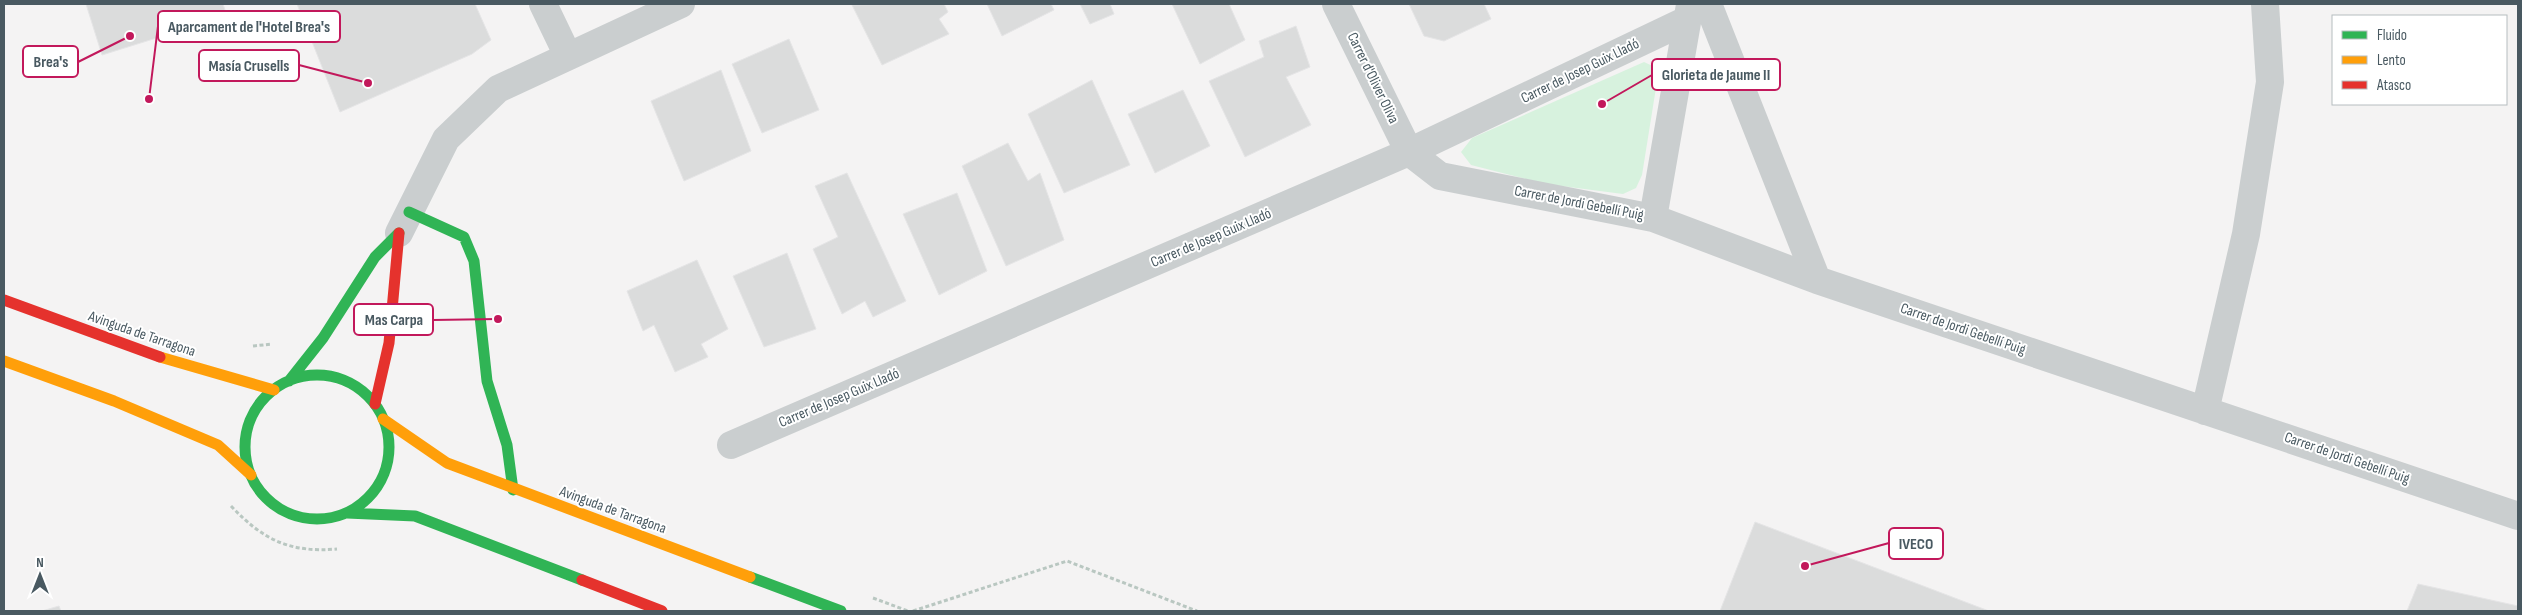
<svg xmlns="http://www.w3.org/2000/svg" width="2522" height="615" viewBox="0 0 2522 615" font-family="'Sofia Sans Condensed',sans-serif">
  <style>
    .green { fill: #d7f2de }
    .building { fill: #dbdcdc; stroke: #e5e5e6 }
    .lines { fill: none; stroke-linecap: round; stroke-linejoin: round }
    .path { stroke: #b9c7c1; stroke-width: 3; stroke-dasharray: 4 2.5; stroke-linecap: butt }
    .street { stroke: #cacecf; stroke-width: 28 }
    .fast { stroke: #30b455; stroke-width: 11 }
    .slow { stroke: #ff9f0a; stroke-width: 11 }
    .jam { stroke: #e5322d; stroke-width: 11 }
    .labels { text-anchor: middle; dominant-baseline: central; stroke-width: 4; stroke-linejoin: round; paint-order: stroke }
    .street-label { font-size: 15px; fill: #495961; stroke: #fff }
    .leader { fill: none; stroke: #c2185b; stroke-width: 2 }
    .callout-dot { fill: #c2185b; stroke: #fff; stroke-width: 2 }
    .callout { fill: #fff; stroke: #c2185b; stroke-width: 2 }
    .callout-label { font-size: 16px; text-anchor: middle; font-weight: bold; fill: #495961 }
  </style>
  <rect width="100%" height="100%" fill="#f4f3f3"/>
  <!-- green -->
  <path class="green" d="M1644,62L1659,69L1642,175L1636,188L1623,194L1546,184L1471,165L1461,152L1472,138Z"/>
  <!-- building -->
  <path class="building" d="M86,4H223L227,16L102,55Z
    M297,4H475L491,40L472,54L340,112Z
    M944,4L948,12L939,19L949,34L882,65L852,5Z
    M987,4H1051L1054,10L1002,36Z
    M1080,4H1110L1114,14L1090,24Z
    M1172,4H1229L1245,40L1200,64Z
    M1409,4H1484L1491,19L1444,41L1424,36Z
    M1296,26L1310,67L1286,77L1311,125L1245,157L1209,81L1264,57L1259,41Z
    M789,39L819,110L762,133L732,64Z
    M721,70L751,151L684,181L651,101Z
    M1092,80L1130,165L1064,193L1028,114Z
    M1183,90L1210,146L1155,173L1128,114Z
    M1008,143L1028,181L1040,173L1064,240L1006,266L962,166Z
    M847,173L906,301L873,317L865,301L842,314L813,249L838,237L815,186Z
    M957,193L987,271L939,295L903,214Z
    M787,253L816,329L764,347L733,276Z
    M697,260L728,329L701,344L708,357L675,372L654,325L643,331L627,291Z
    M1755,522L1989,611H1720Z
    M2418,584L2518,606V611H2407Z
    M59,606L61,611H42Z"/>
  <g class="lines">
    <!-- path -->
    <path class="path" d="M253,346L272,344
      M231,506C263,540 290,553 337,549
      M873,598L908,611
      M913,611L1067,561L1197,611"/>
    <!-- street -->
    <path class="street" d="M543,4L568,56
      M1336,4L1409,152L1440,176L1653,218L1817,280L2518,516
      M1708,4L1817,280
      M1653,218L1690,5
      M399,233L446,139L498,89L681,4
      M2205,411L2246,234L2270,82L2265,4
      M731,445L1409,152L1687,20"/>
    <!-- fast -->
    <path class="fast" d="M409,212L464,237L474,261L487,381L507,445L513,490
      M245 447a72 72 0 1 1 144 0a72 72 0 1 1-144 0Z
      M289,381L323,338L375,257L399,233
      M347,513L415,516L582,580
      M750,577L841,611"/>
    <!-- slow -->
    <path class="slow" d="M160,357L274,390
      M4,361L114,401L218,445L251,475
      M383,419L447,463L750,577"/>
    <!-- jam -->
    <path class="jam" d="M4,300L160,357
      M375,404L389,343L399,233
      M582,580L662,611"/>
  </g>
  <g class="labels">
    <!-- street labels -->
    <g class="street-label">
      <text transform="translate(1580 71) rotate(-26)">Carrer de Josep Guix Lladó</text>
      <text transform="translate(1373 78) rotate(64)">Carrer d'Oliver Oliva</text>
      <text transform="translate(1579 203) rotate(11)">Carrer de Jordi Gebellí Puig</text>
      <text transform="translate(1211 238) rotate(-23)">Carrer de Josep Guix Lladó</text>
      <text transform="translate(1963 329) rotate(19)">Carrer de Jordi Gebellí Puig</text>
      <text transform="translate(142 334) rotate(19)">Avinguda de Tarragona</text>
      <text transform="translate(839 398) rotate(-23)">Carrer de Josep Guix Lladó</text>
      <text transform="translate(2347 458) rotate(19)">Carrer de Jordi Gebellí Puig</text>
      <text transform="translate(613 510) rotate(20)">Avinguda de Tarragona</text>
    </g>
  </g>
  <!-- callouts -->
  <path class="leader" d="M149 99L158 26M130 36L78 62M368 83L299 65M1602 104L1652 75M498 319L433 320M1805 566L1889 543"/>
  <g class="callout-dot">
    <circle cx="149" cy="99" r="5"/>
    <circle cx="130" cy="36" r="5"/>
    <circle cx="368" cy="83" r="5"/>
    <circle cx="1602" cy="104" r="5"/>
    <circle cx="498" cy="319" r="5"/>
    <circle cx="1805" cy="566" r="5"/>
  </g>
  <g class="callout">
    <rect x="158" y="11" width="182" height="31" rx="5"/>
    <rect x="23" y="46" width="55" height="31" rx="5"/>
    <rect x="199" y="50" width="100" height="31" rx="5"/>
    <rect x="1652" y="59" width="128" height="31" rx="5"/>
    <rect x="354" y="304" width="79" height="31" rx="5"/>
    <rect x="1889" y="528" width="54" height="31" rx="5"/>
  </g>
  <g class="callout-label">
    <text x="249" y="32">Aparcament de l'Hotel Brea's</text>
    <text x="51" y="67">Brea's</text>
    <text x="249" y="71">Masía Crusells</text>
    <text x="1716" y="80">Glorieta de Jaume II</text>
    <text x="394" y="325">Mas Carpa</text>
    <text x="1916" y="549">IVECO</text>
  </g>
  <!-- border -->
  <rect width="2522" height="615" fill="none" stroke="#495961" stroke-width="10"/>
  <!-- legend -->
  <rect x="2332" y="15" width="175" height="90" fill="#ffffff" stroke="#b6bdc0"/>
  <rect x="2342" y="31" width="25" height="8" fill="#30b455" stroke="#b6bdc0"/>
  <text x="2377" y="40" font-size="15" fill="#495961">Fluido</text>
  <rect x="2342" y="56" width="25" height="8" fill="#ff9f0a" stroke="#b6bdc0"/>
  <text x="2377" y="65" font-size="15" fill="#495961">Lento</text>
  <rect x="2342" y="81" width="25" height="8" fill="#e5322d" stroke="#b6bdc0"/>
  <text x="2377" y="90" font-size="15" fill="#495961">Atasco</text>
  <!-- north arrow -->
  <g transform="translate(40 575)" stroke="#ffffff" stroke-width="4" paint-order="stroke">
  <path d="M0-4L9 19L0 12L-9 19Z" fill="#495961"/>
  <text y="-8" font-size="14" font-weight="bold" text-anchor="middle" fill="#495961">N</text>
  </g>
</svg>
